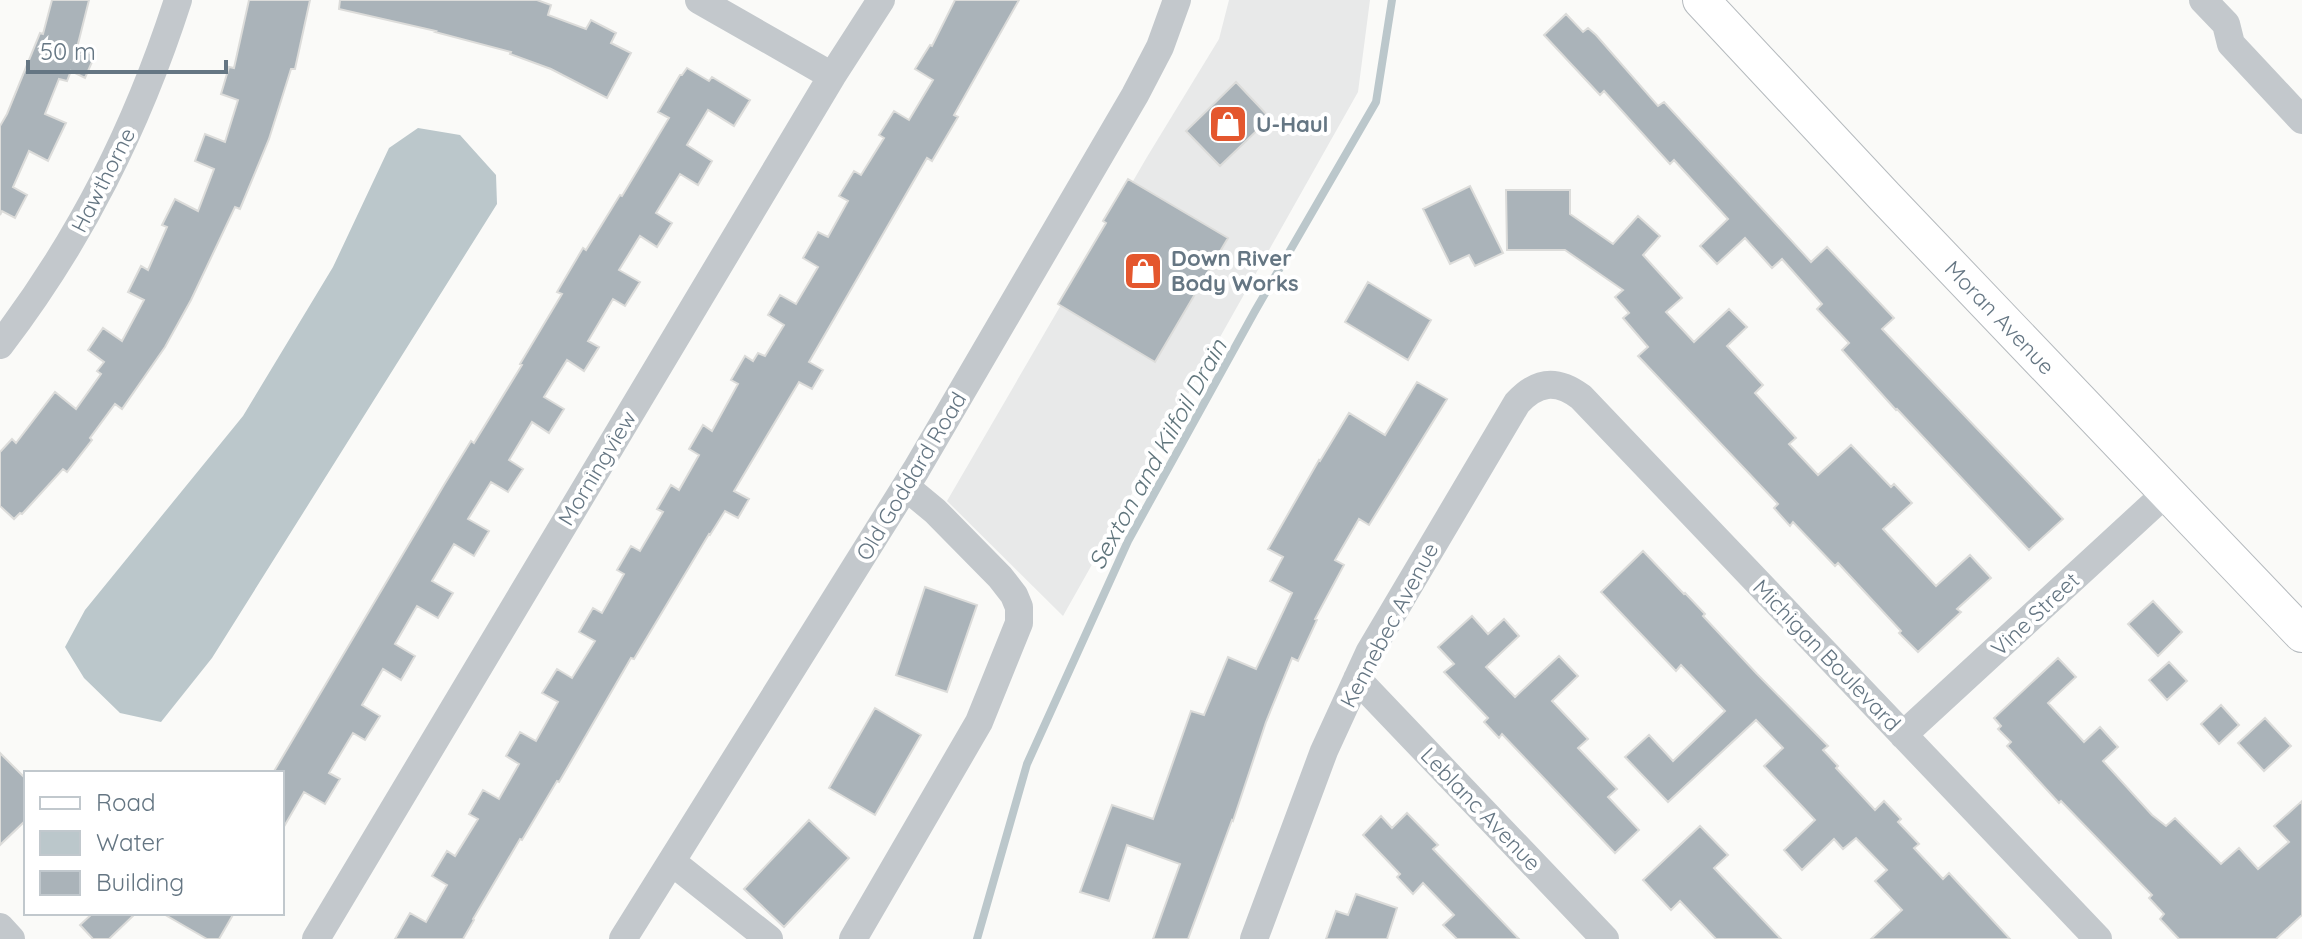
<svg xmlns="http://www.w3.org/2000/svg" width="2302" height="939" viewBox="0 0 2302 939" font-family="Quicksand,sans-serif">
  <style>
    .built { fill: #e8e9e9 }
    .water { fill: #bbc7cb }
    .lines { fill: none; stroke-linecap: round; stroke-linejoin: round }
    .stream { stroke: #bbc7cb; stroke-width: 8 }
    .building { fill: #aab3b9; stroke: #dcdcda; stroke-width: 2 }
    .major-casing { stroke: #b5babe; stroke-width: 38 }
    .minor { stroke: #c3c8cc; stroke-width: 28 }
    .major { stroke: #fff; stroke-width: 36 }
    .labels { text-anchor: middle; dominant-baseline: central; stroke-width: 8; stroke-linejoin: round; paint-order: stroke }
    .poi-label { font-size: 22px; font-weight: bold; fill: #657683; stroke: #fff; text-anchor: start }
    .street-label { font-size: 22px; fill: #657683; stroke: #fff }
    .water-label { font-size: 24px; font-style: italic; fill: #60757c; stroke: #fff }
  </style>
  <rect width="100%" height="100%" fill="#fafaf8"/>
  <!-- built -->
  <path class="built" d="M1229,0H1370L1358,92L1063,616L947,501L1147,157L1219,39Z"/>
  <!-- water -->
  <path class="water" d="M418,128L460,135L496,175L497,204L212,658L161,722L120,713L84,678L65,647L85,610L243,416L333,267L389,148Z"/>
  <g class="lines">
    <!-- stream -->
    <path class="stream" d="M977,939L1027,764L1128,541L1255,311L1376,102L1392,0"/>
  </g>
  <!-- building -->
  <path class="building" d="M52,0H89L77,48L95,55L85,78L71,71L67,81L59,79L45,114L66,123L48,161L29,151L13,187L27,195L15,218L2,211L0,215V126L7,114L40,33L43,34Z
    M249,0H310L295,69H291L269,139L240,209L235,207L191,300L165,347L122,409L115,404L90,438L92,440L67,472L63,469L22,514L20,513L14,519L0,506V452L12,439L16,443L55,392L76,409L101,374L97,371L104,362L88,350L103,328L122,341L144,300L128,292L141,266L148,270L167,227L162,225L175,199L198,211L214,169L195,161L205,134L225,142L238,100L221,94L229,67L234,68Z
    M340,0H537L551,5L548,15L586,29L591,20L616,33L611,43L631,53L607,98L551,69L510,54L511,52L435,32L436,31L339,9Z
    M955,0H1019L954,115L958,117L932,161L927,158L809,362L823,370L812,389L799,382L734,491L749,499L738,518L725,511L710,535L709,534L634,659L631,658L559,782L557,781L522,840L520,839L473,919L474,920L463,939H395L410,913L426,922L447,885L432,876L447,851L455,856L478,819L469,814L483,790L499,799L519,764L506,756L520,732L536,741L558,702L542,693L557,669L572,678L595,641L579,632L593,608L602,613L624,574L617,570L631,546L640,551L663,512L657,509L671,485L679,490L699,455L689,449L703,425L712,431L738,384L731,380L745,356L753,361L758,353L765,356L784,325L768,315L780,295L796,304L818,267L803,258L818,232L828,237L848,201L839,196L854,171L861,175L884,138L879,135L894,111L909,120L933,80L915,69L930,45L932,46Z
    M1566,14L1583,32L1588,28L1596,35L1658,106L1664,102L1811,262L1827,247L1894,318L1882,329L2063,519L2029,550L1897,409L1896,410L1842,350L1849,343L1817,309L1822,304L1782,259L1772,268L1745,238L1717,264L1700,246L1728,219L1674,160L1670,164L1604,91L1600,95L1544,35Z
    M687,68L709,81L712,77L750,100L734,126L708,110L687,145L712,161L698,185L680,174L656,213L672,223L657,247L640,236L619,270L640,282L625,306L613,299L588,341L599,347L584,371L567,360L544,397L564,409L549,433L532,422L509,460L523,469L508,492L491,482L468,519L489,531L474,556L454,544L432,581L453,593L438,618L417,606L395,644L415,656L401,680L383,669L362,705L380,716L365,740L353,733L329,773L340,779L325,804L304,792L282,830V773H273L444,485L471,441L474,443L522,365L520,364L562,294L557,292L583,248L586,250L620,195L622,196L669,118L658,112L680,75H682Z
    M1236,82L1270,118L1220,166L1186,131Z
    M1128,179L1228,238L1155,362L1058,304L1106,223L1103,221Z
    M1470,186L1503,253L1475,266L1469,255L1450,264L1423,209Z
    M1506,190H1570V214L1613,244L1638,216L1660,236L1643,255L1682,298L1666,312L1694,342L1729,309L1747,327L1727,346L1763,385L1755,393L1796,438L1789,444L1818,475L1851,445L1891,487L1894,484L1912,503L1883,529L1936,586L1970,555L1991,578L1957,609L1961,612L1918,652L1899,633L1901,631L1838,563L1835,566L1793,522L1790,526L1774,508L1778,504L1638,356L1648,347L1623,318L1629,313L1615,297L1623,290L1565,250H1507Z
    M1368,282L1431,320L1408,360L1345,322Z
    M1417,382L1447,399L1369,525L1359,519L1335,560L1344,565L1315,619L1317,620L1298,661L1292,658L1266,722L1233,821L1232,820L1188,939H1153L1180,864L1127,845L1109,901L1080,892L1112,805L1153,819L1191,711L1204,715L1228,657L1256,669L1292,593L1270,581L1283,557L1268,549L1319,460L1320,461L1349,413L1385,435Z
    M1643,551L1684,594L1685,593L1705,614L1703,616L1757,674L1828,746L1823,750L1838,766L1836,768L1875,810L1884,801L1901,819L1898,822L1919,844L1914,848L1943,879L1949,873L2010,939H1871L1902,910L1875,881L1887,870L1856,838L1843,849L1834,839L1802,870L1784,850L1815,820L1764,766L1783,748L1756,720L1668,802L1625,757L1649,735L1673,761L1725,711L1681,665L1676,671L1601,592Z
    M925,587L977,605L947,692L896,675Z
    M2153,601L2182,632L2158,656L2128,624Z
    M1472,616L1488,634L1504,619L1519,636L1486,667L1515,697L1559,656L1578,676L1552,701L1588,739L1578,748L1617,789L1608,797L1639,830L1615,853L1502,734L1499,738L1484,722L1488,718L1444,672L1454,664L1438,647Z
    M2058,658L2076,677L2048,703L2084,742L2100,727L2118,747L2103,761L2152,815L2166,826L2175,818L2221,864L2239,848L2258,869L2289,842L2274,826L2302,801V915L2276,939H2179L2160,919L2164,914L2149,898L2152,895L2061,801L2059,803L2007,746L2011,742L1998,729L2001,726L1994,718Z
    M2169,662L2187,681L2167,700L2149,680Z
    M2221,705L2239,725L2219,744L2201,724Z
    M875,708L921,735L875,815L829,788Z
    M2265,718L2291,746L2264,771L2238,743Z
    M0,753L26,779V820L0,845Z
    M1407,813L1438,845L1433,849L1519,939H1457L1443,925L1454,915L1423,883L1413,894L1397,877L1400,874L1363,835L1381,816L1392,828Z
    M809,820L849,858L784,927L744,889Z
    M1700,826L1728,855L1714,868L1781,939H1716L1680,901L1671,910L1643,880Z
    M1356,894L1397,908L1387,939H1326L1336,911L1348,915Z
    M93,913H136L109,939H93L80,925Z
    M162,913H234L219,939H207Z"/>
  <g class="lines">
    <!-- major casing -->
    <g class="major-casing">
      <g id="major">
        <path id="s1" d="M1701,0L1885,197L2302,634"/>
      </g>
    </g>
    <!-- minor -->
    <path class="minor" d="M699,0L832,76
      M2203,0L2226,24L2231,44L2302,120
      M0,345C81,239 137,127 178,0
      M1357,679L1605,939
      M1903,735L2167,492
      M672,862L769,939
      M0,927L11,939
      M316,939L832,76L881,0
      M623,939L916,470L1135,95L1160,47L1177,0
      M853,939L979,722L1019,623V607L1014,595L1000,577L935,511L906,487
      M1254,939L1324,751L1369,653L1517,403C1537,381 1557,379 1581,397L2098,939"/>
    <!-- major -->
    <use href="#major" class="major"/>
  </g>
  <!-- icons -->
  <defs>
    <g id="shop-square" transform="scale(2)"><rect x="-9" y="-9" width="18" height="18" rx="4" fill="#e4572e" stroke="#fff"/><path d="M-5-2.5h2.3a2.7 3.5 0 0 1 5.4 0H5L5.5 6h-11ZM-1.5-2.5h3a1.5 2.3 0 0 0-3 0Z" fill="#fff"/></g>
  </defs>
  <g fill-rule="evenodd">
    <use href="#shop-square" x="1228" y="124"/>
    <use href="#shop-square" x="1143" y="271"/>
  </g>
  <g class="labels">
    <!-- poi labels -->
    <g class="poi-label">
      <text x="1256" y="124">U-Haul</text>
      <text x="1171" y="258">Down River<tspan x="1171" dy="25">Body Works</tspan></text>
    </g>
    <!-- street labels -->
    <g class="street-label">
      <text transform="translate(103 180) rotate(-63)">Hawthorne</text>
      <text stroke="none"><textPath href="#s1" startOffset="436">Moran Avenue</textPath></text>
      <text transform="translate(597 468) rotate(-59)">Morningview</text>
      <text transform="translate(911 476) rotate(-59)">Old Goddard Road</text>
      <text transform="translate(2035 614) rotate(-43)">Vine Street</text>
      <text transform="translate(1389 625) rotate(-62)">Kennebec Avenue</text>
      <text transform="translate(1827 655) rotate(46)">Michigan Boulevard</text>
      <text transform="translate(1481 809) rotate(46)">Leblanc Avenue</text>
    </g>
    <!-- water labels -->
    <g class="water-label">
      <text transform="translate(1157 454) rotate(-61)">Sexton and Kilfoil Drain</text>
    </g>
  </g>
  <!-- legend -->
  <rect x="24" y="771" width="260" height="144" fill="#ffffff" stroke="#c1c8cd" stroke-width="2"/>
  <rect x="40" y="797" width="40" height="12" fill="#ffffff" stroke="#c1c8cd" stroke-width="2"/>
  <text x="96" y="811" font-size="24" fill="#657683">Road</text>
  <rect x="40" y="831" width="40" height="24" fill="#bbc7cb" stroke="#c1c8cd" stroke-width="2"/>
  <text x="96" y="851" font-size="24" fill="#657683">Water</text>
  <rect x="40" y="871" width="40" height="24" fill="#aab3b9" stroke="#c1c8cd" stroke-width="2"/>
  <text x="96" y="891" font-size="24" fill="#657683">Building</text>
  <!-- scale -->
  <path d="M28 60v12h198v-12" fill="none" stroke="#657683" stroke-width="4"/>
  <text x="40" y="60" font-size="24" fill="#657683" stroke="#ffffff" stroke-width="6" paint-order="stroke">50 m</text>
</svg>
